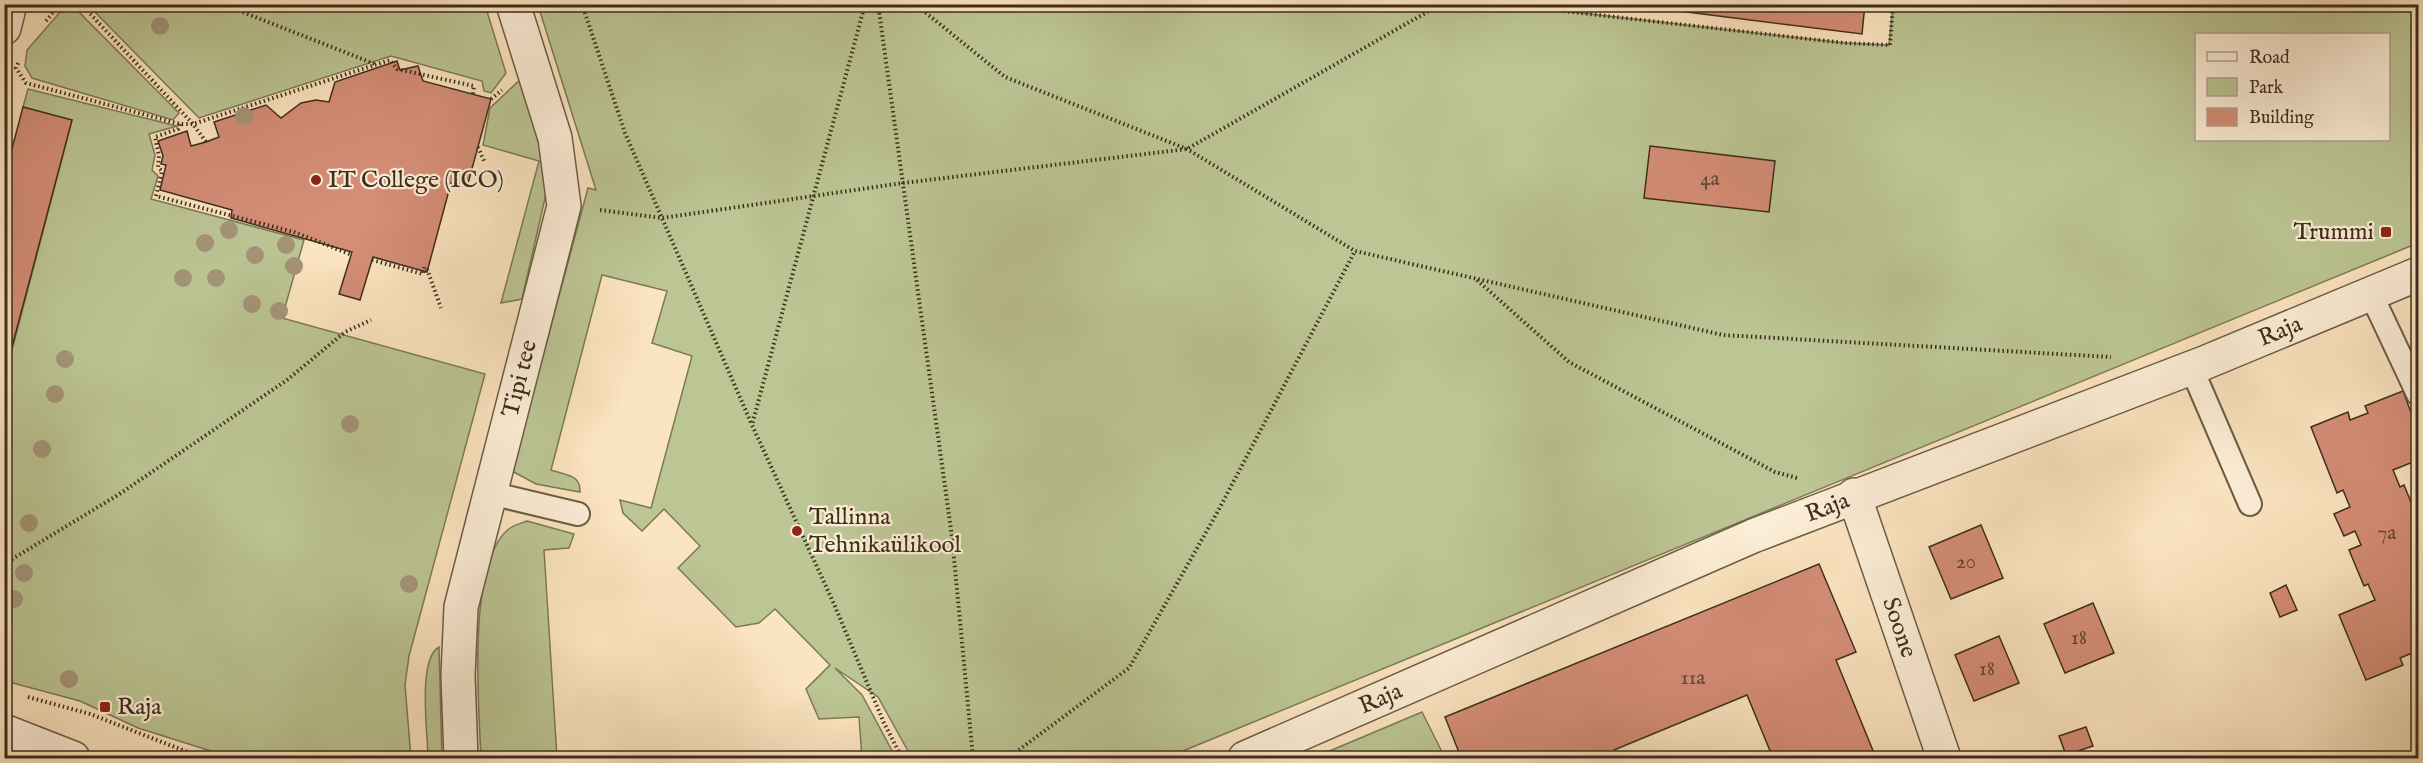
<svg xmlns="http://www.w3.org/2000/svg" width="2423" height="763" viewBox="0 0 2423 763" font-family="'IM FELL English',serif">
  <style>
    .green { fill: #bcc594; stroke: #7c7958; stroke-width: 1.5; fill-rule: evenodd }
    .building { fill: #d48d77; stroke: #3d2d1d; stroke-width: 1.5 }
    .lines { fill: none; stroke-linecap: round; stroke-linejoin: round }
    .service-casing { stroke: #6c5b46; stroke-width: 26 }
    .minor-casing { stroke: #6c5b46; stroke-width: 36 }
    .path { stroke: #3d2d1d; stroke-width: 4; stroke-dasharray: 1.5 3; stroke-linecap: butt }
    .service { stroke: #fcedd6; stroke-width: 22 }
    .minor { stroke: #fcedd6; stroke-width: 33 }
    .tree { fill: #a49477 }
    .poi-dot { fill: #8f2418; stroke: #fcedd6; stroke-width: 2 }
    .labels { text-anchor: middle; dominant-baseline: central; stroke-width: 4.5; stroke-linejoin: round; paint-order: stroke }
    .number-label { font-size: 21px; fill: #634534 }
    .poi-label { font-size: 24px; fill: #3d2d1d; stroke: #fcedd6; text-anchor: start }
    .street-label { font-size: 24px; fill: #3d2d1d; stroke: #fcedd6 }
  </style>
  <rect width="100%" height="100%" fill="#fbe4c0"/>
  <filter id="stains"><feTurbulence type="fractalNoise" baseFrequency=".00333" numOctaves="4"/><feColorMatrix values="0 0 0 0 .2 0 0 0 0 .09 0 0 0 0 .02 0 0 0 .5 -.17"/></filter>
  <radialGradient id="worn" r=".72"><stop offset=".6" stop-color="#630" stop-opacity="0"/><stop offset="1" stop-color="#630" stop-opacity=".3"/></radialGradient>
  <!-- green -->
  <path class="green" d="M67,4L72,5L179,113L173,120L32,78L25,66L27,50Z
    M1501,4L1845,43L1889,45L1893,5H2418V243L1166,758H912L878,697L835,668L862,695L896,758H862L859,717L819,719L806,689L830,665L775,609L759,623L736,627L678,568L700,546L664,509L642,531L623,513L620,500L651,508L692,356L652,343L667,291L602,275L551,470C564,475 581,474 580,492L536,484L512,471L588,188L596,190L538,5ZM2196,34H2388V140H2196Z
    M88,5H485L506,73L491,93L484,91L482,81L391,56L199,118Z
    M523,77L542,145L548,185L522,299L501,303L539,161L483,145L490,108Z
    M28,89L177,126L149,134L155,155L152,170L158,176L151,199L304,240L282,318L485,374L409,656L405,685L411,758H233L138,728L80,701L5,681V377L72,120L23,107Z
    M527,521L574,534L569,548L544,550L557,758H481C479,709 466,560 510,528C514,525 522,523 527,521Z
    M439,647L442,758H428C428,735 417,659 439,647Z
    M1422,712L1445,758H1313Z"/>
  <!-- building -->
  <path class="building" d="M1623,4H1865L1862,34Z
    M397,61L400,70L418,66L423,81L491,99L467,187L451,183L427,272L373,257L360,300L339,294L352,252L231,218L232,210L160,190L166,165L161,164L163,156L158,141L187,131L191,146L206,142L219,137L214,122L266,105L281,118L301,103L316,100L329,102L335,82Z
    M23,107L72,120L4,377V179Z
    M1650,146L1775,161L1769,212L1644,198Z
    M2403,391L2418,431V460L2393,470L2400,487L2404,485L2418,519V655L2417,651L2400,658L2403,665L2366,680L2339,615L2375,600L2368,584L2364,586L2349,550L2361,545L2355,531L2344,536L2334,514L2350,507L2343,490L2337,493L2311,427L2348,412L2350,420L2368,413L2365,406Z
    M1981,525L2003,578L1951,599L1929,547Z
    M1819,564L1856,652L1836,660L1876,758H1773L1747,695L1614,750L1617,758H1468L1466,753L1460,755L1445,717Z
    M2286,585L2297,610L2280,617L2270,593Z
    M2093,603L2114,653L2065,673L2044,624Z
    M1999,636L2019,683L1974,701L1955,655Z
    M2086,727L2093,746L2066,755L2059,736Z"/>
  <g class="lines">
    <!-- service casing -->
    <g class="service-casing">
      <path id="service" d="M2371,294L2418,394
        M2191,367L2250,504
        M490,493L578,514"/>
    </g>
    <!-- minor casing -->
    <g class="minor-casing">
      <g id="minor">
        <path d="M4,28L10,4"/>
        <path id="s1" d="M1854,495L1944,758"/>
        <path d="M4,731L73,758"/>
        <path id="s2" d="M461,758L458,676L461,607L564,206L555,138L513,4"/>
        <path id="s3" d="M1245,758L1753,536L2204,363L2418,274"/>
      </g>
    </g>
    <!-- path -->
    <path class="path" d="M81,4L193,124L206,142
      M222,4L375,64
      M582,4L625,133L752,425
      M865,4L752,425L834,604L884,723L902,758
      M878,4L952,537L973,758
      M915,4L1005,77L1187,149L1355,251L1723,335L2111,357
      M1501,4L1845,43L1890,45L1893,4
      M46,21L60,4
      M18,63L16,68L26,83L180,124H193L390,60L397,69L474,86L473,94
      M491,99L502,90
      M180,124L178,129L155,137L159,156L158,167L162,171L156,196L294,232L352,255
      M478,147L484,161
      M600,210L662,218L903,183L1187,149L1441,4
      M372,260L423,274L425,264
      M427,269L441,308
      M1477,280L1569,362L1775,472L1797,478
      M4,564L118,495L287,380L345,332L371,320
      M28,697L90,714L203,758
      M1008,758L1129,668L1217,513L1355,251"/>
    <!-- service -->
    <use href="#service" class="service"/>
    <!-- minor -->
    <use href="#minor" class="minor"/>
  </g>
  <!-- trees -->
  <g class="tree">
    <circle cx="160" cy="26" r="9"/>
    <circle cx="244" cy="116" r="9"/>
    <circle cx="229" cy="230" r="9"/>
    <circle cx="205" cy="243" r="9"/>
    <circle cx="286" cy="245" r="9"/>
    <circle cx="255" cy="255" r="9"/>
    <circle cx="294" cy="266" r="9"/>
    <circle cx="183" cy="278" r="9"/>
    <circle cx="216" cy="278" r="9"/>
    <circle cx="252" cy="304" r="9"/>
    <circle cx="279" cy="311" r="9"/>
    <circle cx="65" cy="359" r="9"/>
    <circle cx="55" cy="394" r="9"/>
    <circle cx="350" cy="424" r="9"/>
    <circle cx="42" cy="449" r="9"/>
    <circle cx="29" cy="523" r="9"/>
    <circle cx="24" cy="573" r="9"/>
    <circle cx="409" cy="584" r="9"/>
    <circle cx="14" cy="599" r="9"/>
    <circle cx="69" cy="679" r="9"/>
  </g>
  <!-- markers -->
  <g class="poi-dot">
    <circle cx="316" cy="180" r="6"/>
    <rect x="2380" y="226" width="12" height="12" rx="3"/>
    <circle cx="797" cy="531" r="6"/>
    <rect x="99" y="701" width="12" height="12" rx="3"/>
  </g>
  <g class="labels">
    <!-- number labels -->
    <g class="number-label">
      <text x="1710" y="179">4a</text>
      <text x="2387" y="533">7a</text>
      <text x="1966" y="562">20</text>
      <text x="2079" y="638">18</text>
      <text x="1987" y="669">18</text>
      <text x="1693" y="678">11a</text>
    </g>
    <!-- poi labels -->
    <g class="poi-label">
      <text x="328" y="180">IT College (ICO)</text>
      <text x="2374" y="232" text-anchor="end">Trummi</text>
      <text x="809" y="517">Tallinna<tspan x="809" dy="28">Tehnikaülikool</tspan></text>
      <text x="117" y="707">Raja</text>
    </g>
    <!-- street labels -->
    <g class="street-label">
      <text stroke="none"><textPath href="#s3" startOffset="1120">Raja</textPath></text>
      <text stroke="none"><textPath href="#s2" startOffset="387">Tipi tee</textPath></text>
      <text stroke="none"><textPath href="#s3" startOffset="634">Raja</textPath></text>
      <text stroke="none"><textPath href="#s1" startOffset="140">Soone</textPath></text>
      <text stroke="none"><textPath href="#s3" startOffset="148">Raja</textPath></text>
    </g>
  </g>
  <!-- margin -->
  <rect width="2423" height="763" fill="none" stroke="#fbe4c0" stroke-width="24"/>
  <rect x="6" y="6" width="2411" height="751" fill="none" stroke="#3d2d1d" stroke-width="3"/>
  <rect x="12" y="12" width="2399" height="739" fill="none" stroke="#3d2d1d" stroke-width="1.5"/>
  <!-- legend -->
  <rect x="2195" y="33" width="195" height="108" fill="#fcedd6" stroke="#b0a08c" stroke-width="1.5"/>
  <rect x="2207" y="52" width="30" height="9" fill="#fcedd6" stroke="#b0a08c" stroke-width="1.5"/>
  <text x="2249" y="63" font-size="18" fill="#3d2d1d">Road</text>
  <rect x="2207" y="78" width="30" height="18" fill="#bcc594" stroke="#b0a08c" stroke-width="1.5"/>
  <text x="2249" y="93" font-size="18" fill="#3d2d1d">Park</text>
  <rect x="2207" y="108" width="30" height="18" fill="#d48d77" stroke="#b0a08c" stroke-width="1.5"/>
  <text x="2249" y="123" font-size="18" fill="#3d2d1d">Building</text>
  <rect width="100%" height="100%" filter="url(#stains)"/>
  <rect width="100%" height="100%" fill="url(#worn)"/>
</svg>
